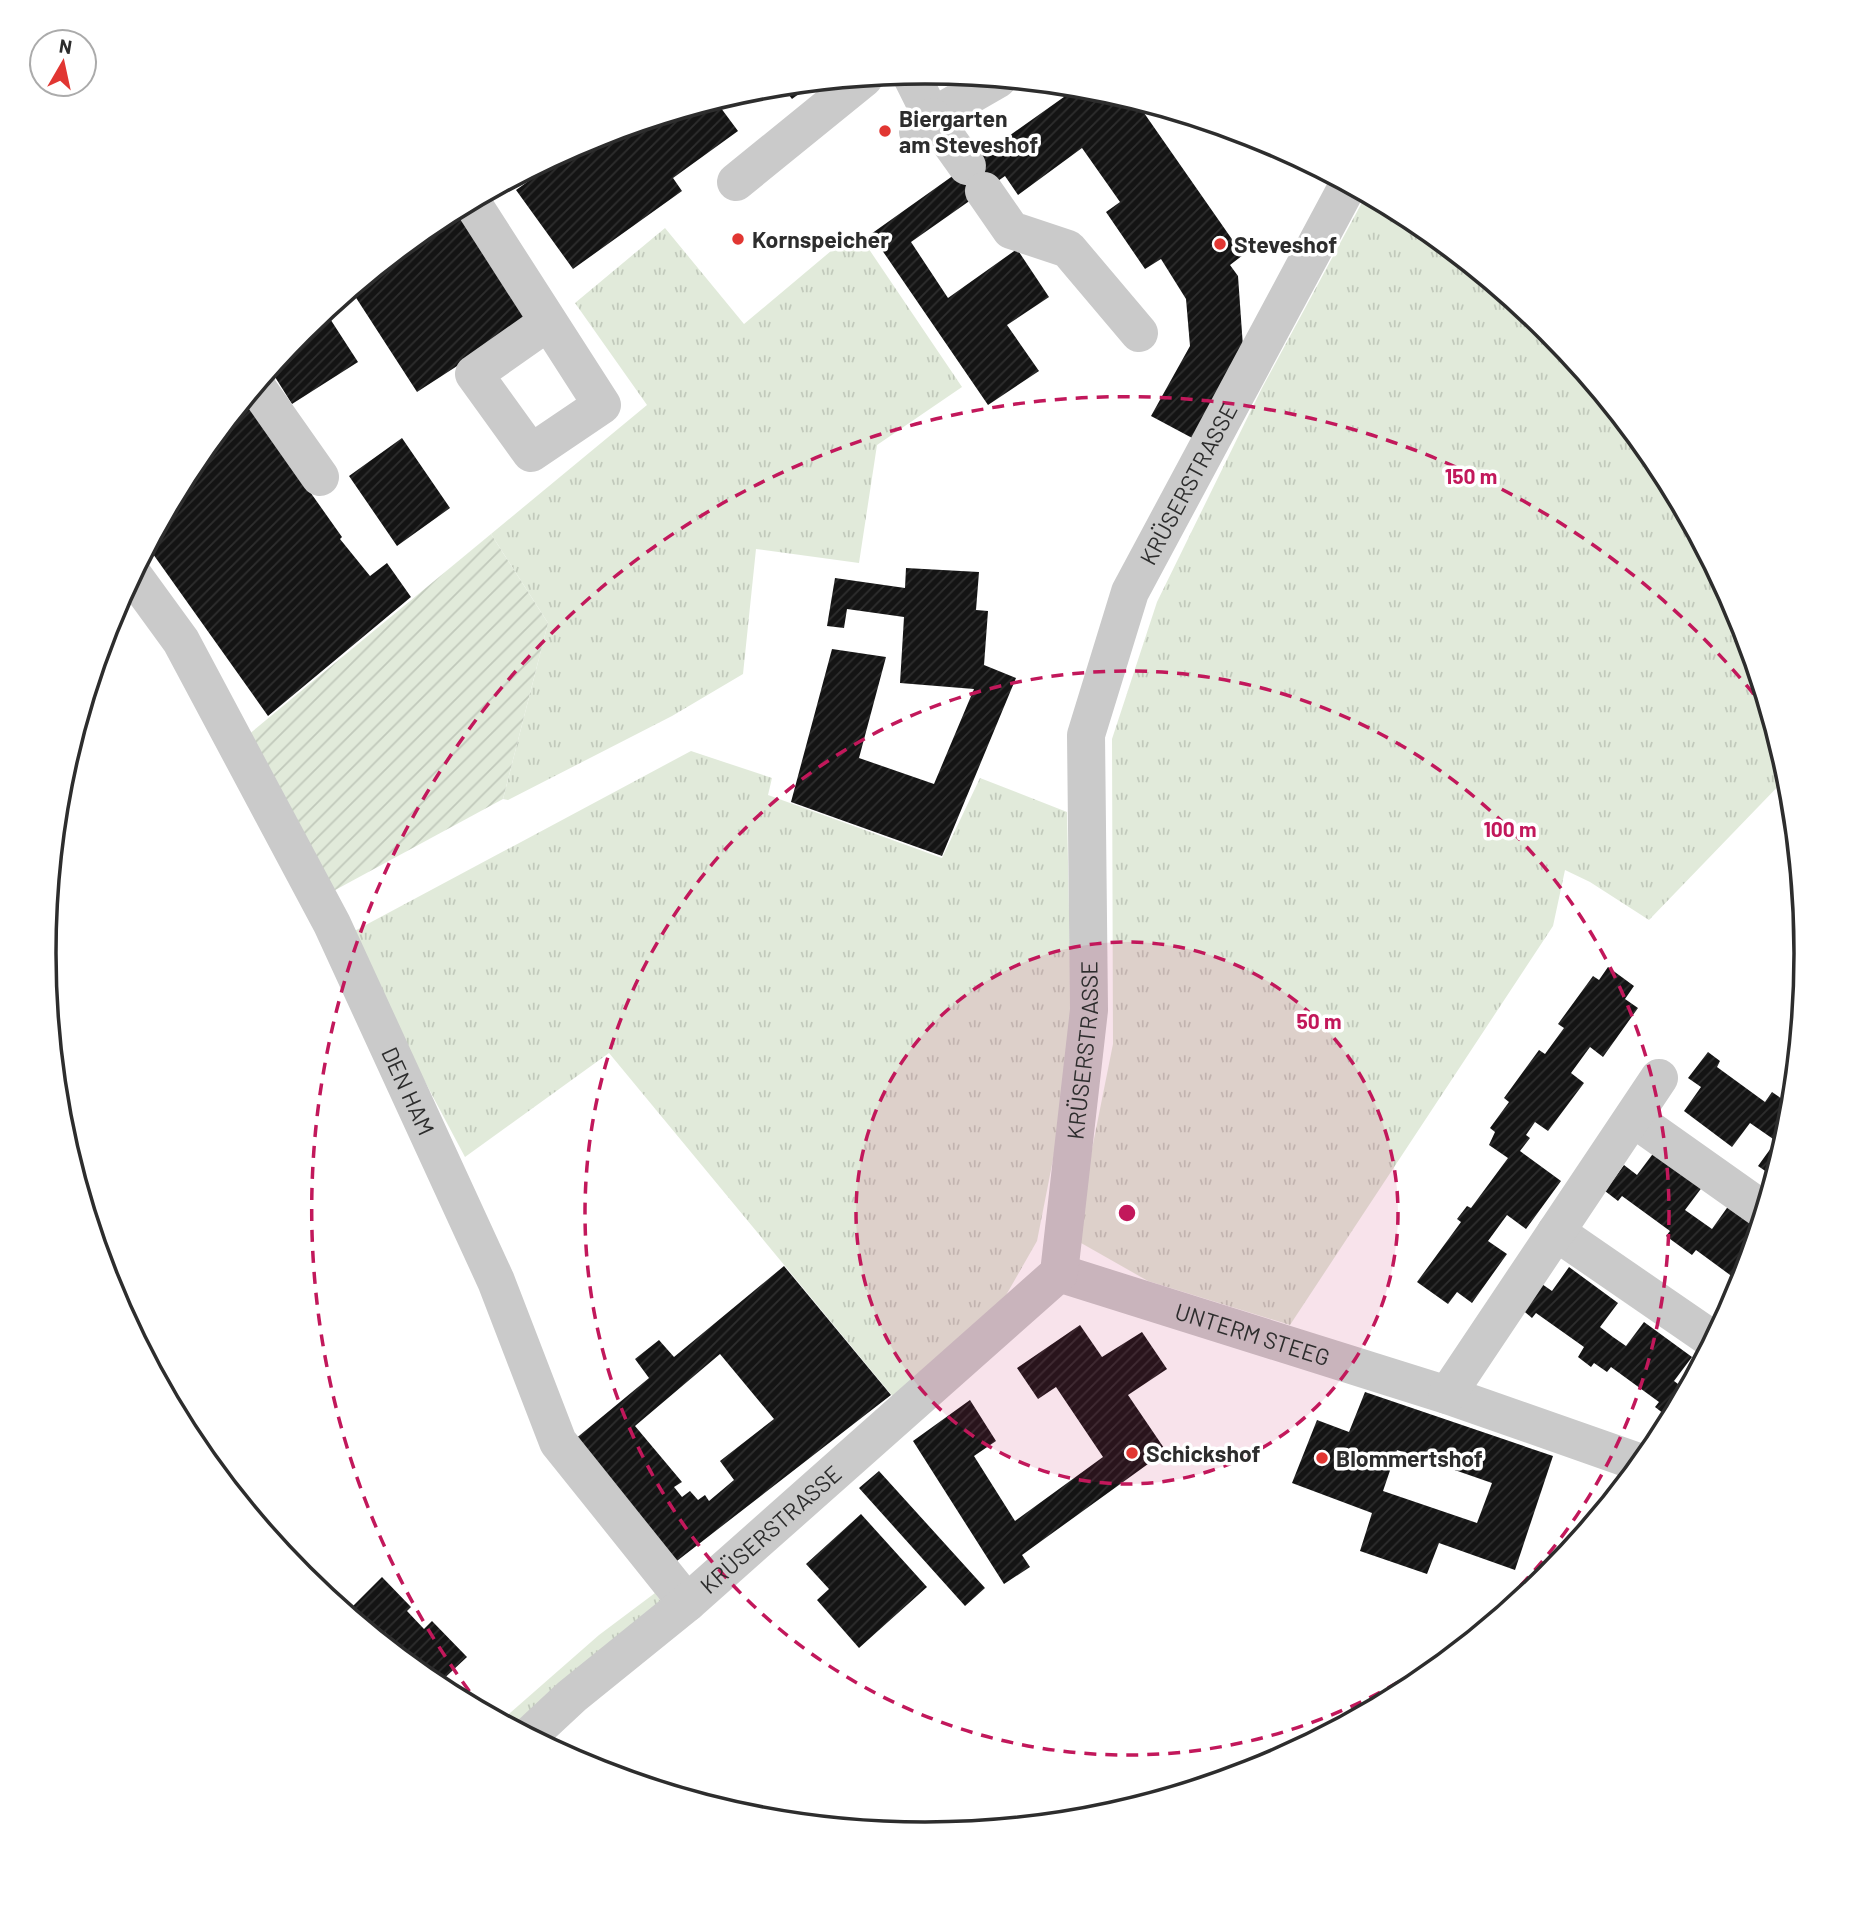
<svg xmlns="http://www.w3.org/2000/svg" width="1850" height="1906" viewBox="0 0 1850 1906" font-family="Barlow,sans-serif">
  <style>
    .grass { fill: url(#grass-tufts) }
    .garden { fill: url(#garden-furrows) }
    .building { fill: url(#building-hatch); fill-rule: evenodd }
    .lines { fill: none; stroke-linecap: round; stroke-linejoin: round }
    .minor { stroke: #cacaca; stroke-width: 38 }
    .ring { fill: none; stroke: #c2185b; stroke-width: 3.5; stroke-dasharray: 12 9 }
    .poi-dot { fill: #e13632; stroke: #fff; stroke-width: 2.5 }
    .labels { text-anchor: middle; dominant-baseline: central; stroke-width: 7; stroke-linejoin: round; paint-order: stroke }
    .poi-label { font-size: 23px; font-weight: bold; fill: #2d2d2d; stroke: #fff; text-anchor: start }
    .street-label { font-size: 23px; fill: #2d2d2d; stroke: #fff }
    .rim { fill: none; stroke: #2d2d2d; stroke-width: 3.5 }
    .centre { fill: #c2185b; stroke: #fff; stroke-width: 3.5 }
    .ring-label { font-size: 21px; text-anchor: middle; font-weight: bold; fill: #c2185b; stroke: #fff; stroke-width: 7; stroke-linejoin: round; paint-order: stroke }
  </style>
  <defs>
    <pattern id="grass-tufts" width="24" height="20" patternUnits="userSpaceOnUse" patternTransform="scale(1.75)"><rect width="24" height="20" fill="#e1eada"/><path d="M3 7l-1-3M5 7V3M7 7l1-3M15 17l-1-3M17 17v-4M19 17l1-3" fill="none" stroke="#c1c9bb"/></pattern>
    <pattern id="garden-furrows" width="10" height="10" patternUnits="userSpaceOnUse" patternTransform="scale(1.75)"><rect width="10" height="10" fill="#e1eada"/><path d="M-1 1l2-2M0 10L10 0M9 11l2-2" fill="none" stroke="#c1c9bb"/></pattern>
    <pattern id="building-hatch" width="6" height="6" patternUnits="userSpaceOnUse" patternTransform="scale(1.75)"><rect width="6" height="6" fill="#141414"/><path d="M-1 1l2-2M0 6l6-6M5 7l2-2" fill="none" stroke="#2e2e2e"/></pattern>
  </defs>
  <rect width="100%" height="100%" fill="#fff"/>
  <!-- grass -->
  <path class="grass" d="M1366,195L1415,221L1548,330L1658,464L1733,605L1726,617L1745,635L1788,776L1649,920L1590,882L1565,870L1553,926L1290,1325L1148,1281L1074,1239L1113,1044L1112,739L1157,602L1262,388Z
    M665,228L744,324L856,230L962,387L877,445L859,563L756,549L743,674L672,716L508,800L503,799L548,623L491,534L647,405L575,303Z
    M691,751L772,778L768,795L942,858L980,778L1067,812L1072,1063L1037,1241L993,1318L899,1404L609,1053L465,1157L347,935Z
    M655,1593L664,1606L521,1732L501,1721L599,1635Z"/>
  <!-- garden -->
  <path class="garden" d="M491,534L548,623L503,799L326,895L242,740Z"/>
  <!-- building -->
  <path class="building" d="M814,83L792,99L782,86Z
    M1078,87L1097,89L1135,100L1243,255L1230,265L1238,276L1243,347L1194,439L1151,416L1190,346L1186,299L1161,259L1145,269L1106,212L1120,202L1082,148L1018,195L1005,176L911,242L948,298L1017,249L1049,297L1007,325L1039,371L988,405L871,234Z
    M715,100L738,131L673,178L682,191L573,269L516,190L588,139Z
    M460,207L531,318L417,392L351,290L436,220Z
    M325,311L358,362L292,404L270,369L302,330Z
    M245,400L342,537L340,539L370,576L387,563L411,597L268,716L148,547L192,463Z
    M402,438L450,508L397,546L349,476Z
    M906,568L979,572L976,610L988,611L984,665L1016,678L942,856L791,802L832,649L886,657L859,758L934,784L974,689L900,683L904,617L847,609L844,628L827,626L835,578L905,588Z
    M1608,967L1634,986L1625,999L1638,1008L1603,1057L1590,1047L1571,1073L1584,1083L1548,1131L1535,1122L1526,1135L1530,1138L1520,1151L1561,1181L1526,1229L1507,1215L1488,1241L1507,1254L1472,1303L1457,1292L1448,1304L1417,1282L1461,1222L1457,1219L1467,1206L1471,1208L1508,1158L1489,1145L1495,1132L1490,1128L1509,1102L1504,1098L1539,1050L1545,1054L1564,1028L1558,1024L1593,976L1599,980Z
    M1708,1052L1720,1061L1717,1067L1765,1102L1772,1092L1785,1101L1782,1106L1791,1112L1789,1125L1774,1177L1758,1166L1776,1141L1750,1123L1732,1147L1684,1111L1701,1087L1688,1078Z
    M1655,1151L1703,1186L1685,1210L1712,1229L1729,1205L1759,1226L1741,1283L1696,1250L1692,1255L1666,1236L1670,1231L1622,1196L1618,1201L1605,1191L1624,1165L1637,1175Z
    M784,1266L891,1395L673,1564L574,1440L649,1378L635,1359L659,1340L674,1357ZM720,1354L774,1419L720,1461L734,1480L709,1501L705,1495L698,1500L690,1491L682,1497L674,1487L682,1482L635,1426Z
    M1569,1267L1618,1303L1600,1327L1613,1337L1626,1346L1644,1322L1692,1357L1674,1381L1686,1390L1669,1421L1666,1420L1668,1417L1655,1407L1659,1402L1611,1367L1607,1372L1594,1363L1591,1367L1578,1357L1584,1347L1536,1313L1532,1318L1520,1308L1539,1282L1552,1291Z
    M1080,1325L1102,1357L1142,1332L1167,1369L1128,1395L1166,1451L1022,1555L1030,1567L1004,1584L913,1441L970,1400L996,1441L974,1456L1015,1521L1103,1457L1056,1387L1038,1399L1017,1368Z
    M1365,1392L1553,1456L1515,1570L1439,1543L1427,1574L1360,1551L1372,1513L1292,1483L1317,1420L1349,1432ZM1397,1450L1492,1483L1477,1523L1383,1491Z
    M879,1471L985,1588L965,1606L859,1488Z
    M1606,1504L1607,1505L1587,1529L1583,1524Z
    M861,1514L927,1587L859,1648L817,1600L829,1589L806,1564Z
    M382,1577L411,1607L407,1611L424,1629L432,1621L467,1657L436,1686L398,1654L402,1650L385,1632L381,1637L352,1607Z"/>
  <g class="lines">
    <!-- minor -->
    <g class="minor">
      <path d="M910,73L932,117L998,79"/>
      <path d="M918,132L932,117L967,166"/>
      <path d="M736,182L864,78"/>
      <path d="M984,191L1011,230L1068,249L1139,333"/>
      <path d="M471,201L602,405L531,453L474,374L548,322"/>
      <path d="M256,386L320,477"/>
      <path id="s1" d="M133,575L181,641L332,924L496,1281L558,1442L687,1603"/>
      <path d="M1633,1118L1763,1210"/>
      <path d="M1556,1232L1713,1340"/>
      <path id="s2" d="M1059,1273L1447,1395L1641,1463"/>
      <path d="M1447,1395L1659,1078"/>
      <path id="s3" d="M529,1736L572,1696L687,1603L1059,1273L1089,1010L1086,735L1130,592L1348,185"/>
    </g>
  </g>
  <!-- distance rings -->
  <circle cx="1127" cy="1213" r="271" fill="#c2185b" fill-opacity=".12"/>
  <g class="ring">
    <circle cx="1127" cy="1213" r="271"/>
    <circle cx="1127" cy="1213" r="542"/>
    <path d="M482 1708A813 813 0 0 1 1768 712"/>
  </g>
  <!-- markers -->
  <g class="poi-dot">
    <circle cx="885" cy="131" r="7"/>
    <circle cx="738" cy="239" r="7"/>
    <circle cx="1220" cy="244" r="7"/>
    <circle cx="1132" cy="1453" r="7"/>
    <circle cx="1322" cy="1458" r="7"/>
  </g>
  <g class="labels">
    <!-- poi labels -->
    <g class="poi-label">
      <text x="899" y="118">Biergarten<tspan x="899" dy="26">am Steveshof</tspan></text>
      <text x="752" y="239">Kornspeicher</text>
      <text x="1234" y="244">Steveshof</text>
      <text x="1146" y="1453">Schickshof</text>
      <text x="1336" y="1458">Blommertshof</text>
    </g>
    <!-- street labels -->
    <g class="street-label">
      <text stroke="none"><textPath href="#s3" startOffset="1516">KRÜSERSTRASSE</textPath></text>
      <text stroke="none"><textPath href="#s3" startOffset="928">KRÜSERSTRASSE</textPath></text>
      <text stroke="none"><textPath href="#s1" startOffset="586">DEN HAM</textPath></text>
      <text stroke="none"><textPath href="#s2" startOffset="203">UNTERM STEEG</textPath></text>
      <text stroke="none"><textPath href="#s3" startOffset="318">KRÜSERSTRASSE</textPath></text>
    </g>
  </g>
  <!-- crop -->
  <path d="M0 0H1850V1906H0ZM56 953a869 869 0 1 1 1738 0a869 869 0 1 1-1738 0Z" fill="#fff" fill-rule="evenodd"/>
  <path class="rim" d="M56 953a869 869 0 1 1 1738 0a869 869 0 1 1-1738 0Z"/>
  <circle cx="1127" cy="1213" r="10" class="centre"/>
  <g class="ring-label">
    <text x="1471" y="484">150 m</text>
    <text x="1510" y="837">100 m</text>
    <text x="1319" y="1029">50 m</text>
  </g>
  <!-- north arrow -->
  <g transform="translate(63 63) rotate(9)"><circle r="33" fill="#ffffff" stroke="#ababab" stroke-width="2"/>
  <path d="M0-5L12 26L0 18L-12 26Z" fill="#e13632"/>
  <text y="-10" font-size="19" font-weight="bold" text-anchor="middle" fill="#2d2d2d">N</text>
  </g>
</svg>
